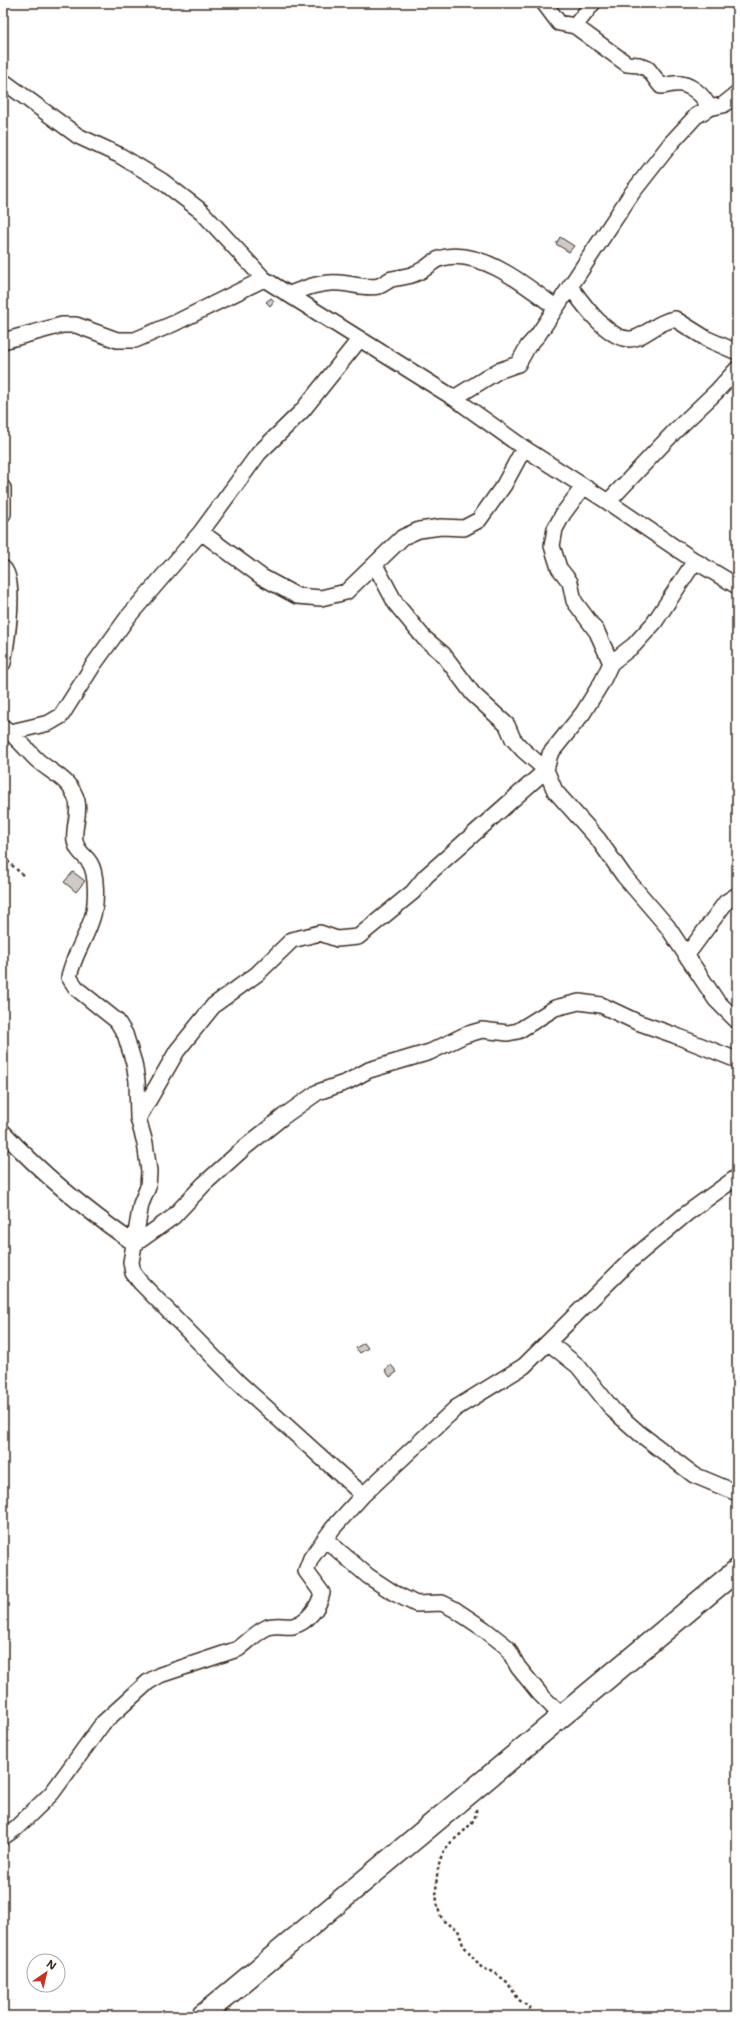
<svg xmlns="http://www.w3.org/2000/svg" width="740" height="2019" viewBox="0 0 740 2019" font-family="'Shantell Sans',sans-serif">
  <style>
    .building { fill: #cfcac7; stroke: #3b2a1e }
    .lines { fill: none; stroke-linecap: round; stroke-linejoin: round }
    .minor-casing { stroke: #3b2a1e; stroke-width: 18 }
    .secondary-casing { stroke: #3b2a1e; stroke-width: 24 }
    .path { stroke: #3b2a1e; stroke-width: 2.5; stroke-dasharray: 3 3; stroke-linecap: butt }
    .minor { stroke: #fff; stroke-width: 15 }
    .secondary { stroke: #fff; stroke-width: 21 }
  </style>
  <rect width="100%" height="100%" fill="#fff"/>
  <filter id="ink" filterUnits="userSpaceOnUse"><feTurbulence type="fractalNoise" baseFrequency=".025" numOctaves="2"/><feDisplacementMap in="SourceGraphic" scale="8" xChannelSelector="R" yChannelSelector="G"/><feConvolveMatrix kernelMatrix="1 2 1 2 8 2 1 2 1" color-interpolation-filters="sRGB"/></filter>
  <g filter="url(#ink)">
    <!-- building -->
    <path class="building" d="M560,237L574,246L569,252L556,244Z
      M271,298L274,301L270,306L266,302Z
      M73,872L85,881L76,892L64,882Z
      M364,1343L368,1348L360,1353L356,1348Z
      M391,1365L397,1372L390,1377L385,1370Z"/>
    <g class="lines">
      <!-- minor casing -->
      <g class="minor-casing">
        <path id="minor" d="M544,3L559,23L575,26L627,64L639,65L648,69L661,86C666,86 670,84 674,84C689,82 704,95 709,108
          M575,26L593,3
          M3,81L78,136L119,155L162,181L201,211L264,279
          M570,286C582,303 614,349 638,337C651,331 660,321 675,319L707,339L737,352
          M290,294C305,288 323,281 340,283C353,284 366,289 379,286C384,284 388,280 392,279C406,276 411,277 424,269C429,266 433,261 439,259C477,245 527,286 555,307
          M3,341L62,325H76L117,340H135L175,323L264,279L454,398L524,448L608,502L695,561L737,586
          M454,398L498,371L518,364L528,346L538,335L632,193L672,142L696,116L709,108L723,105L737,94
          M583,487L563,514L555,529L552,546L559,568L570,582L574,601L597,632L611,663
          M3,488V514
          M608,502L675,431L716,392L737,369
          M201,532L262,577L297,596L321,598L346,592L403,537L419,530L441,527L464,528L479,520L504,485L524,448
          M695,561L654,623L634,645L611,663L602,682L583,713L550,754L546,770L555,791L598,839L624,876L667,926L716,1000L737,1021
          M3,568C17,578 6,646 3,663
          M3,727C16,736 25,748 36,759C51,773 71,779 77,801C80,814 73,828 75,841C77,852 85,855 90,863C97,874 96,900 94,911C89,935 74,952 69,977L77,989L117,1021L125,1034L134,1063L137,1081L138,1118L145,1143L149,1171L148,1187L141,1204L131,1262L133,1273L140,1282L239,1383L363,1495
          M11,732L49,723L61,716L94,664L128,617L201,532L259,453L302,411L359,340
          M686,956L726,902L737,895
          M139,1117L177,1051L214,1005L257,974L292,940L320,933L337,939L358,937L413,892L426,876L546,770L523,750L513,739L507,725L473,694L443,654L424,638L396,604L375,565
          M3,1132C43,1175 87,1211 135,1244L173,1217L204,1184L244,1148L284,1116L318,1092L347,1082L369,1070L430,1052L465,1035L482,1030L508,1033L518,1031L555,1008L579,1002L601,1005L637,1022L674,1035L737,1060
          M549,1343L578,1366L613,1410L639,1433L694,1475L737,1493
          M325,1539L368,1576L394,1593L416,1604L442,1603L454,1609L484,1629L507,1647L518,1667L540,1694L562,1716
          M3,1837L16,1828L52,1793L103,1723L148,1682L160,1675L238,1649C248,1642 256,1632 268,1627C276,1624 285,1627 293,1626C308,1622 319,1607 322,1593L306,1571L311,1558L333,1528L363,1495L456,1408L524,1366L630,1261L686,1214L737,1177"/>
      </g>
      <!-- secondary casing -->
      <g class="secondary-casing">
        <path id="secondary" d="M202,2016L737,1570"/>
      </g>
      <!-- path -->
      <path class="path" d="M3,857L25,877
        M476,1809C478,1826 452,1837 444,1851C435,1865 432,1910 445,1922C448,1925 454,1927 458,1930L463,1945L482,1968L494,1972L507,1982L519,2000L529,2007L533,2016"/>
      <!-- minor -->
      <use href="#minor" class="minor"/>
      <!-- secondary -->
      <use href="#secondary" class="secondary"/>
    </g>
  </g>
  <!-- margin -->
  <rect width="740" height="2019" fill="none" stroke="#fff" stroke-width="16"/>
  <rect x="8" y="8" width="724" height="2003" fill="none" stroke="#3b2a1e" stroke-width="1.5" filter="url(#ink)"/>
  <!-- north arrow -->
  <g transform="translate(46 1973) rotate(34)"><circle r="19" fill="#ffffff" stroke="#b1aaa5"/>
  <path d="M0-3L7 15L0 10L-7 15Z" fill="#c8321e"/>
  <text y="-6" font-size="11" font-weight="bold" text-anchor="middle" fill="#3b2a1e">N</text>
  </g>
</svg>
